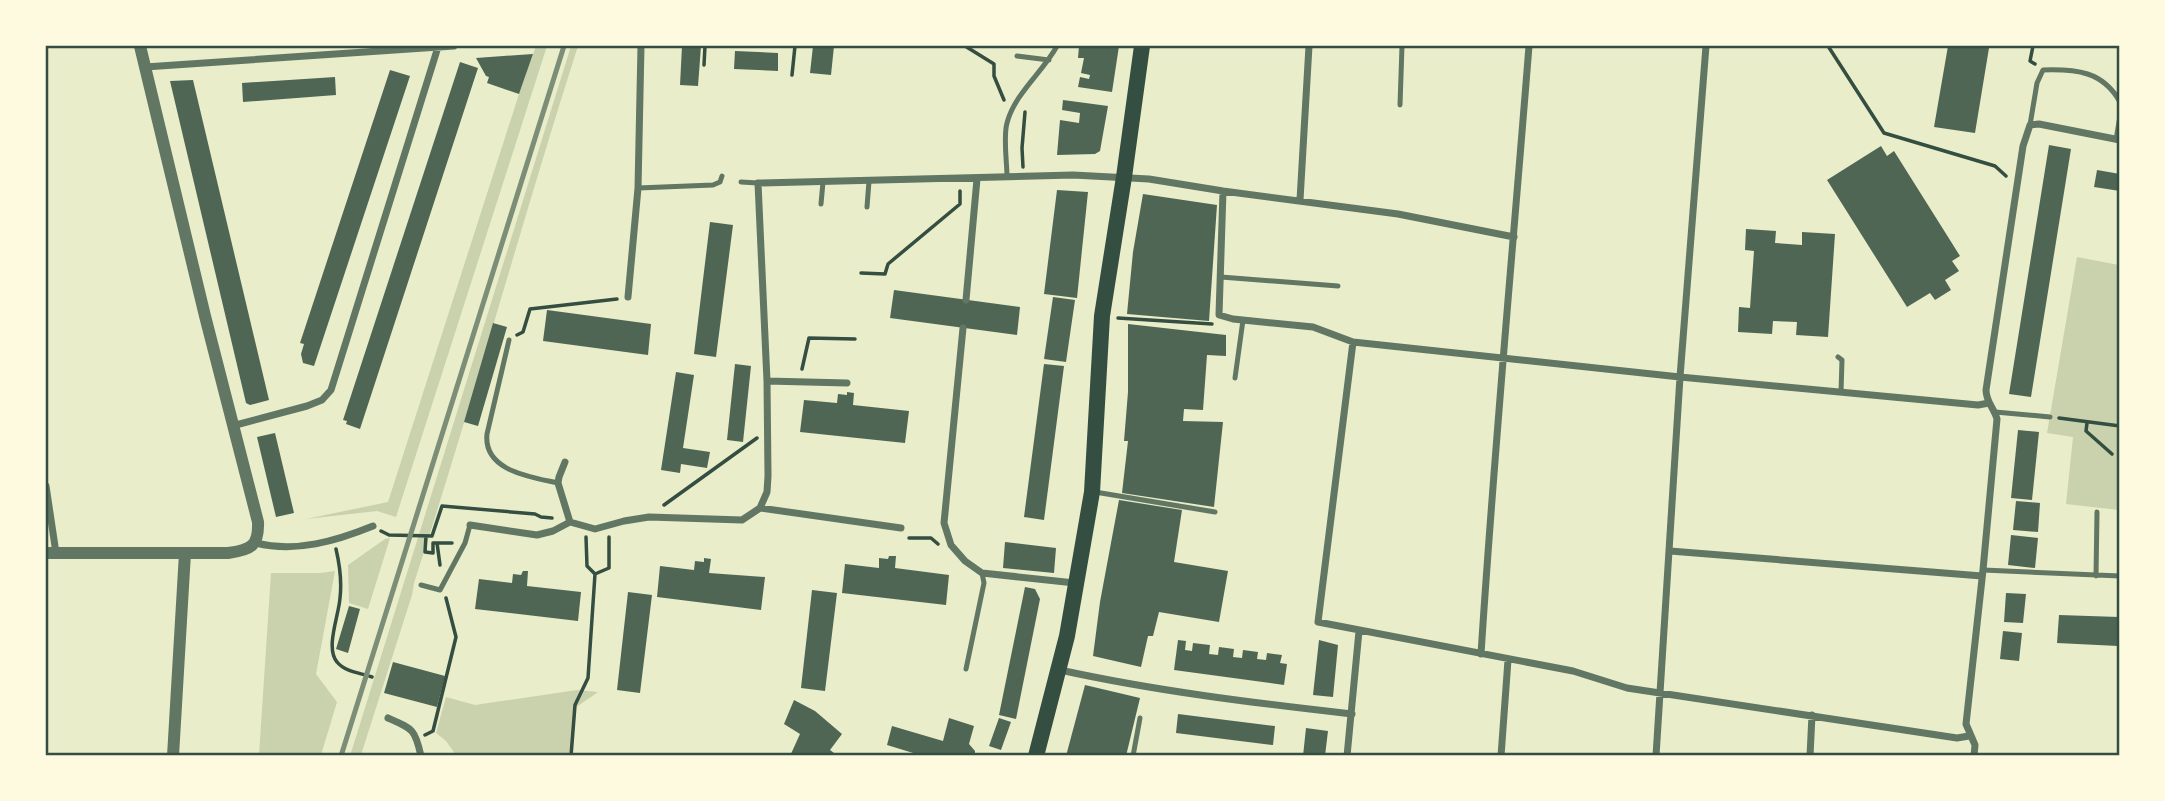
<svg xmlns="http://www.w3.org/2000/svg" width="2165" height="801" viewBox="0 0 2165 801" font-family="'Space Grotesk',sans-serif">
  <style>
    .green { fill: #cad2ad }
    .building { fill: #4f6655 }
    .lines { fill: none; stroke-linecap: round; stroke-linejoin: round }
    .path { stroke: #344e41; stroke-width: 3.5 }
    .service { stroke: #617663; stroke-width: 5 }
    .minor { stroke: #617663; stroke-width: 7 }
    .tertiary { stroke: #617663; stroke-width: 12 }
    .primary { stroke: #344e41; stroke-width: 16 }
    .rail { stroke: #7c8e77; stroke-width: 5 }
    .neatline { fill: none; stroke: #344e41; stroke-width: 2.5 }
  </style>
  <rect width="100%" height="100%" fill="#e9edc9"/>
  <!-- green -->
  <path class="green" d="M536,46H547L396,517L377,511L306,519L388,502L519,94Z
    M571,46H578C521,224 472,405 414,583L412,595L361,755L350,756Z
    M2077,257L2119,265V510L2066,504L2073,437L2047,433Z
    M390,538L368,609L349,603L348,565L385,539Z
    M335,571L316,674L337,702L321,755H259L271,573H320Z
    M577,690L598,692L575,708L572,755H456L446,741L436,733L446,697L475,705Z"/>
  <!-- building -->
  <path class="building" d="M682,46H701L698,86L680,85Z
    M813,46H834L831,75L810,73Z
    M1079,46H1119L1112,92L1078,87L1080,77L1089,79L1090,75L1081,73L1084,58H1078Z
    M1948,46L1989,48L1975,133L1934,127Z
    M735,51L778,53V71L734,69Z
    M533,54L519,94L487,83L489,77L486,76L476,58Z
    M460,62L478,68L360,429L346,424L347,421L343,420Z
    M390,70L410,76L314,366L303,363L301,354L304,344L300,343Z
    M335,77L336,95L243,102L242,83Z
    M193,80L269,400L250,405L246,403L170,81Z
    M1063,100L1108,106L1100,151L1095,154L1057,155L1060,120L1079,123L1080,113L1062,110Z
    M2049,145L2071,149L2031,397L2009,394Z
    M1881,146L1887,156L1894,151L1960,256L1952,261L1959,271L1945,280L1951,290L1935,300L1930,293L1907,307L1827,180Z
    M2097,170L2120,174V191L2094,187Z
    M1057,190L1088,192L1077,298L1044,294Z
    M1143,194L1217,205L1209,321L1127,314L1133,252Z
    M710,222L733,225L716,357L694,354Z
    M1746,229L1776,231L1775,243L1802,245V232L1835,234L1828,337L1796,335L1797,322L1773,321L1772,334L1738,332L1739,307L1750,308L1754,251L1745,250Z
    M894,290L1020,307L1017,335L890,318Z
    M1053,297L1075,300L1066,362L1044,359Z
    M547,310L651,324L648,355L543,341Z
    M493,323L507,327L478,426L464,422Z
    M1128,324L1226,335V356L1207,355L1203,410L1184,409L1183,421L1223,422L1214,507L1122,493L1128,441H1124L1128,392Z
    M735,364L751,366L743,442L727,440Z
    M1044,364L1064,366L1044,520L1024,517Z
    M676,372L694,375L683,448L710,452L707,468L681,464L680,473L661,470Z
    M847,392L854,393L853,405L909,411L905,443L800,432L804,400L837,403L838,394L847,395Z
    M2018,430L2039,432L2032,500L2011,498Z
    M275,433L294,513L276,517L257,437Z
    M1119,500L1182,510L1174,562L1228,571L1219,622L1159,612L1153,636H1148L1141,667L1093,656L1100,602Z
    M2016,501L2040,503L2038,532L2013,530Z
    M2011,535L2038,538L2035,568L2008,565Z
    M1005,542L1056,548L1054,573L1003,568Z
    M889,556H896L895,568L949,575L946,605L842,593L845,564L879,568V558L888,559Z
    M704,558L711,559L709,573L765,577L761,610L657,597L660,566L694,570L695,561L704,562Z
    M523,571H528L527,586L581,592L578,621L475,609L479,579L512,583L513,574L521,575Z
    M1025,587L1035,589L1040,599L1016,719L999,715Z
    M812,590L837,593L825,691L801,688Z
    M628,592L652,595L640,693L617,690Z
    M2006,593L2026,594L2023,623L2004,622Z
    M349,606L360,609L348,653L336,649Z
    M2059,615L2119,617L2118,646L2057,643Z
    M2003,631L2022,633L2019,661L2000,659Z
    M1178,640L1186,641L1185,650L1192,651L1193,643L1210,645L1209,654L1218,655L1219,647L1234,649L1233,657L1242,658L1243,650L1258,652L1257,659L1266,660L1267,653L1282,655L1280,663L1287,664L1284,685L1174,670Z
    M1319,640L1338,645L1333,697L1313,695Z
    M393,662L445,676L437,707L384,693Z
    M1085,685L1140,698L1126,756H1066Z
    M794,700L815,711L842,734L830,750L834,753L832,756H790L800,734L784,724Z
    M1178,714L1275,726L1273,745L1176,733Z
    M949,718L974,726L969,744L975,751V756H923L887,745L892,726L943,741Z
    M999,718L1011,722L1001,750L989,746Z
    M1306,728L1328,731L1325,756H1303Z"/>
  <g class="lines">
    <!-- path -->
    <path class="path" d="M965,46L994,64V76L1004,100
      M1828,46L1884,133L1995,166L2006,176
      M2033,46L2030,61L2035,64
      M704,65L705,46
      M792,75L795,46
      M1023,167L1022,148L1025,112
      M861,273L885,274L888,264L960,204V191
      M1118,318L1212,324
      M517,335L523,332L530,309L617,299
      M802,369L809,338L855,339
      M2059,418L2120,426
      M2087,423L2086,431L2112,454
      M664,505L757,438
      M381,531L389,535L432,536L442,506L535,514L541,517L552,518
      M426,536L425,552L433,553V543H452
      M909,538H931L938,544
      M437,543L440,565
      M336,549C340,566 342,581 340,598C339,615 325,648 337,662C345,672 361,673 372,677
      M595,574L609,568V537
      M425,735L433,731L456,637L446,598
      M571,756L575,705L588,678L595,574L587,566L586,537"/>
    <!-- service -->
    <path class="service" d="M1017,56L1049,60
      M1400,105L1402,46
      M2030,125L2037,83L2043,70C2076,69 2103,71 2120,102
      M2116,140L2120,116
      M1007,177C1007,162 1003,137 1007,123C1015,93 1043,72 1057,46
      M741,182L758,183
      M638,188L713,185L720,182L722,176
      M821,204L823,182
      M867,207L869,181
      M1221,277L1338,286
      M509,340L487,434C483,471 531,477 558,483
      M1838,357L1842,360L1841,392
      M1235,378L1243,320
      M1995,412L2050,417
      M1095,492L1215,512
      M1983,570L2120,576
      M2096,576L2097,512
      M421,585L440,590L465,543L470,525
      M966,669L984,583L982,573
      M1133,756L1140,718"/>
    <!-- minor -->
    <path class="minor" d="M145,67L454,46
      M1223,191L1219,315L1233,319L1313,327L1353,342L1680,377L1978,405L1989,403
      M1300,200L1309,46
      M628,297L638,188L641,46
      M966,300L977,179
      M963,328L944,523L951,545L965,561L982,573L1075,583
      M1353,342L1318,622L1573,671L1627,688L1957,738L1969,736
      M767,381L847,383
      M232,426L307,406L322,400L331,390L438,47
      M565,462L559,477L558,483L570,522
      M46,486L56,553
      M760,508L901,528
      M570,522L595,529L624,521L649,517L742,520L760,508L767,492L768,476L767,381L758,183L1073,175L1149,179L1223,191L1398,214L1514,237
      M470,525L537,535L553,531L570,522
      M256,543C296,553 336,541 373,526
      M1670,551L1982,576
      M1481,654C1494,451 1513,248 1529,46
      M1060,670C1156,691 1254,703 1352,714
      M388,718C413,729 415,729 421,756
      M1347,756L1359,631
      M1501,756L1508,660
      M1656,756L1680,377L1706,46
      M1810,756L1812,715
      M1974,756L1975,745L1966,724L1983,570L1997,419C1994,408 1986,402 1986,390L2023,146L2030,125L2039,124L2120,140"/>
    <!-- tertiary -->
    <path class="tertiary" d="M46,553H228C251,550 259,546 258,522L205,316L140,46
      M173,756L185,553"/>
    <!-- primary -->
    <path class="primary" d="M1036,756L1067,636L1092,492L1102,316L1124,177L1142,46"/>
    <!-- rail -->
    <path class="rail" d="M341,756L564,46"/>
  </g>
  <!-- border -->
  <rect width="2165" height="801" fill="none" stroke="#fefae0" stroke-width="94"/>
  <rect x="47" y="47" width="2071" height="707" class="neatline"/>
</svg>
